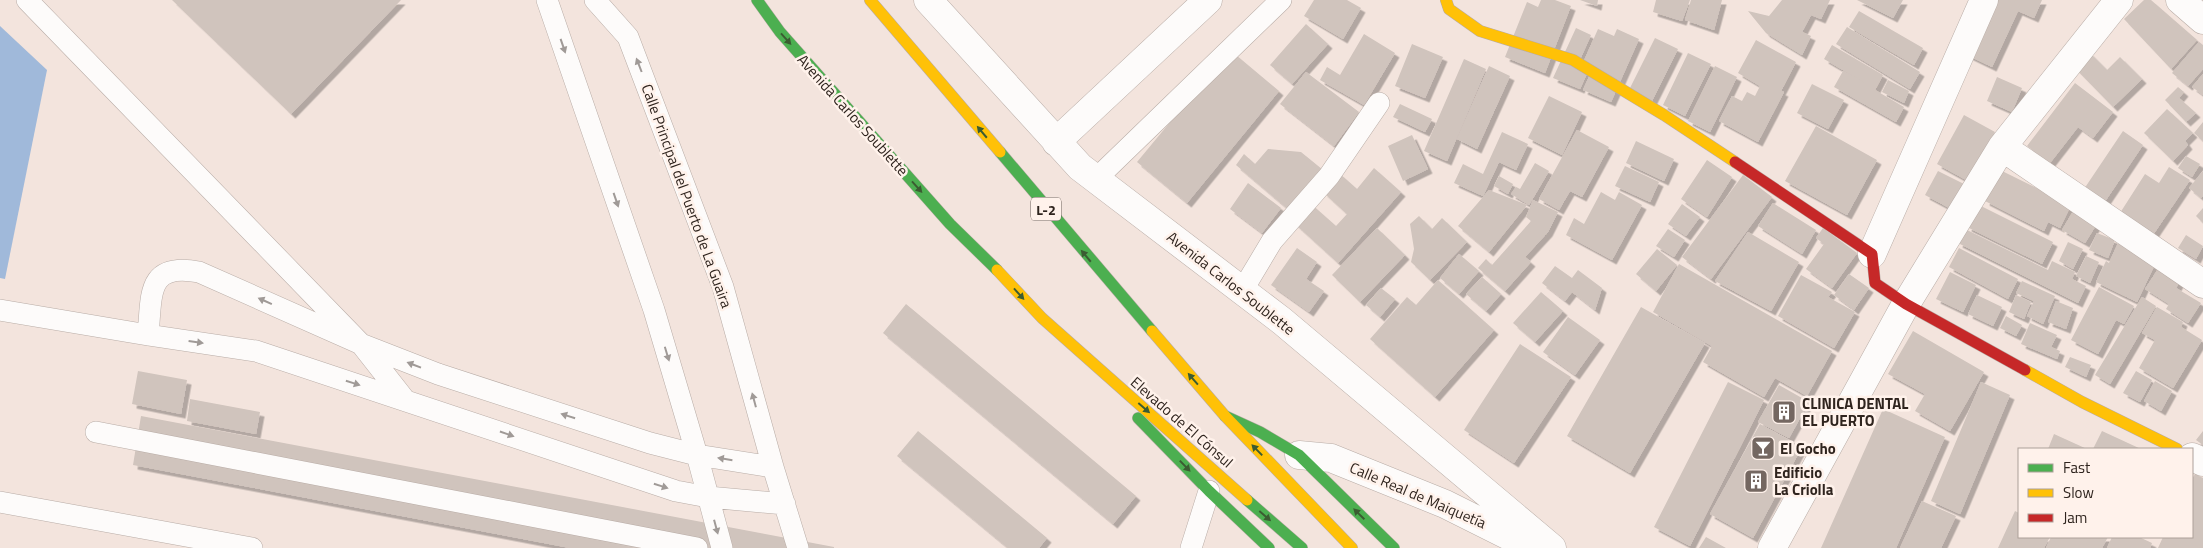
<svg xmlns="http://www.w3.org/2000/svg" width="2203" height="548" viewBox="0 0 2203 548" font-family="'Titillium Web',sans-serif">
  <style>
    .water { fill: #a0b9da }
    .building { fill: #d0c4bd; filter: url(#shadow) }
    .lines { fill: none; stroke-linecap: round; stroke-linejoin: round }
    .lane-casing { stroke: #b8aca6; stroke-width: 22 }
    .street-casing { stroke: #b8aca6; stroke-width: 29 }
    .fast-casing { stroke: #b8aca6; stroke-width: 12 }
    .slow-casing { stroke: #b8aca6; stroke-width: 12 }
    .jam-casing { stroke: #b8aca6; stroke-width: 12 }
    .lane { stroke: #fdfbfa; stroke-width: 21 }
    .street { stroke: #fdfbfa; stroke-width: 28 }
    .fast { stroke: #4caf50; stroke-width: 11 }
    .slow { stroke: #ffc107; stroke-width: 11 }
    .jam { stroke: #c62828; stroke-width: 11 }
    .oneway { fill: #3b5c32 }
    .oneway2 { fill: #a09a97 }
    .labels { text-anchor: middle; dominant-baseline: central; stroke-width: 5; stroke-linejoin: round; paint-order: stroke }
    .shield { fill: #fff2eb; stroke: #6d625c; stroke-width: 1 }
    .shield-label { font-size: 14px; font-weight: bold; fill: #2f241e }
    .street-label { font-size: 15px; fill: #2f241e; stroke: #fff2eb }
    .poi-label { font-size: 15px; font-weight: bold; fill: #2f241e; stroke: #fff2eb; text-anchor: start }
  </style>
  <defs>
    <filter id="shadow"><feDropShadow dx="4.5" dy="4.5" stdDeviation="0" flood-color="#0004"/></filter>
  </defs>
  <rect width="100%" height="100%" fill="#f3e4dd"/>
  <!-- water -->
  <path class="water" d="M0,26L47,70L5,279L0,278Z"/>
  <!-- building -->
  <path class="building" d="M172,0H401L291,114Z
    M1314,0H1347L1361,8L1343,39L1304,16Z
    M1541,0H1555L1571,6L1545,73L1505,57L1527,2L1538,7Z
    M1580,0H1598L1597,6Z
    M1656,0H1690L1682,21L1653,12Z
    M1691,0H1722L1714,30L1685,20Z
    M1782,0H1830L1821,19L1811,15L1802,32L1811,36L1802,55L1766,33L1748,11L1769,16Z
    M1857,0H1903L1893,18Z
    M1988,0H2042L2034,18L2018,11L1992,67L1963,53Z
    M2144,0H2151L2197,40L2171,69L2124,19Z
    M1859,11L1923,48L1914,65L1849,27Z
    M1306,24L1328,44L1292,84L1270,65Z
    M1847,27L1920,72L1910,89L1836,44Z
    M1576,28L1591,35L1578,64L1589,69L1580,89L1553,78Z
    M1598,29L1614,36L1617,29L1639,39L1611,102L1583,90L1593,68L1583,63Z
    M1364,34L1395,53L1364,105L1320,80L1327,67L1340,75Z
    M1655,38L1678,49L1652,101L1629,90Z
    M1756,40L1796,62L1781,91L1784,92L1758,142L1719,121L1732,96L1742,101L1747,92L1755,96L1760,86L1738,73Z
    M2199,42L2203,45V69L2188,86L2172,73Z
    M1412,44L1443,57L1425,98L1395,86Z
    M1832,45L1883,75L1875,90L1904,107L1896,122L1834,87L1843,71L1865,83L1824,59Z
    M1230,50L1279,91L1187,203L1137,162Z
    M2089,52L2107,70L2120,57L2142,79L2113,107L2073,66Z
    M1688,53L1711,64L1685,116L1663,105Z
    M1464,59L1486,69L1447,161L1424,151Z
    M1489,66L1510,76L1477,149L1457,139Z
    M1715,66L1737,77L1710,132L1688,121Z
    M1306,72L1359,112L1334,146L1280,104Z
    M2203,74V95L2192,87Z
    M1997,77L2022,88L2012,112L1987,101Z
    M1888,80L1909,91L1904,103L1882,92Z
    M2075,83L2113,112L2093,138L2078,127L2050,163L2027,146Z
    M1812,84L1844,100L1828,129L1797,113Z
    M2178,87L2184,92L2179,98L2196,113L2186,122L2165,100Z
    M1549,96L1582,112L1562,155L1528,138Z
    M1400,104L1432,119L1425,132L1393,117Z
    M2167,109L2193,133L2185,141L2188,145L2173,161L2144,133Z
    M1964,115L1995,132L1968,181L1937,164Z
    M2203,122V141L2194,133Z
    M1816,126L1877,160L1847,215L1785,181Z
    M1577,130L1609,147L1582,197L1570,191L1559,210L1539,199Z
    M2123,131L2143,145L2102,206L2082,192Z
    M1502,132L1528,144L1516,170L1499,162L1483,196L1454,183L1463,164L1483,174Z
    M1412,135L1428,169L1403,181L1388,146Z
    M1636,141L1674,159L1664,181L1626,163Z
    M1268,149L1301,152L1323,170L1289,210L1236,165L1244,154L1255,164Z
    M2186,156L2200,164L2192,177L2178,168Z
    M1707,160L1732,177L1707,217L1681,199Z
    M1535,163L1549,171L1529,205L1511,194L1516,187L1520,189Z
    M1625,166L1659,182L1650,202L1615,186Z
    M2169,167L2190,180L2153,235L2120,213L2145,174L2159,183Z
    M1374,168L1401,192L1338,263L1293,222L1310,203L1336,226L1347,214L1323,192L1339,173L1357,189Z
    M2000,170L2071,205L2060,228L2048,222L2044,231L1985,201Z
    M1938,171L1966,185L1953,210L1925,195Z
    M2203,171V196L2201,198L2189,188Z
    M1743,175L1772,197L1711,279L1682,257Z
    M1499,176L1513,184L1508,194L1494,186Z
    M1248,183L1281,208L1262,233L1230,209Z
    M1489,190L1527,205L1489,252L1458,226Z
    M1601,192L1615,200L1619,192L1642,205L1612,260L1566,235L1574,218L1584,224Z
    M1533,200L1558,212L1548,232L1525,257L1531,262L1505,291L1478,268L1486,259L1492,265L1531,221L1526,217Z
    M1773,203L1816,230L1802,254L1758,226Z
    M1682,204L1700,217L1686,236L1668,224Z
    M1977,204L2053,242L2042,264L1967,227Z
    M2075,208L2098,222L2085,243L2062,230Z
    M2203,208V223L2196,216Z
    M1419,216L1432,229L1442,218L1467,242L1430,280L1411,262L1414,249L1410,224Z
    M1377,228L1405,255L1360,302L1332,275Z
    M1823,228L1857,253L1832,288L1806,269L1824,244L1816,238Z
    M1668,229L1685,240L1674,257L1656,246Z
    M1965,229L2048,270L2052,261L2075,272L2072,279L2086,286L2078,303L1958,243Z
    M1748,232L1799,262L1771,311L1715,281Z
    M2097,233L2115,240L2108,258L2089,250Z
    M2186,235L2203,246L2196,259L2178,248Z
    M2119,241L2157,260L2137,302L2096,282L2106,261L2109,263Z
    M2068,242L2083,249L2073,269L2059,261Z
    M1297,248L1317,262L1306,279L1324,291L1309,312L1271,285Z
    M1959,248L2018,279L2008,299L1949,267Z
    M1657,249L1677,265L1656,291L1636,274Z
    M1459,254L1479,271L1459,294L1440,278Z
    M2086,256L2099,262L2090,283L2076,276Z
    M2162,263L2183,276L2176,288L2201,303L2188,323L2166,309L2169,304L2145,289Z
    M1679,264L1832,351L1807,396L1775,378L1764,397L1703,362L1712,346L1653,312Z
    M1555,266L1572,278L1578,270L1602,288L1595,310L1572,292L1565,301L1542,283Z
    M1950,272L1976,285L1963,312L1936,299Z
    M1849,274L1869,288L1854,310L1834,295Z
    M1801,275L1832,292L1828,297L1855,312L1834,348L1778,316Z
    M1482,277L1501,294L1486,311L1466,294Z
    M1438,280L1494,330L1435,397L1370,339L1407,297L1416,305Z
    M2022,281L2055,296L2043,324L2027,316L2034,301L2016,293Z
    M2099,287L2134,306L2124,324L2116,320L2098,354L2071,340Z
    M1381,288L1395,299L1380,317L1366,305Z
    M1541,292L1563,311L1535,342L1513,323Z
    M1977,295L2002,307L1993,326L1968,314Z
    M2016,295L2031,302L2024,319L2009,312Z
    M2142,297L2156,306L2110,384L2095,375Z
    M2056,301L2073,308L2066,329L2048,322Z
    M906,304L1136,496L1113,524L883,333Z
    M1641,307L1705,343L1630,473L1567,436Z
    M2157,307L2183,322L2181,327L2202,340L2173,388L2139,368L2155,340L2142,333Z
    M2006,316L2022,325L2016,336L2000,328Z
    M1568,317L1600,340L1575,375L1543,352Z
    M2030,323L2057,335L2051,347L2060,351L2057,359L2021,344Z
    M1913,331L1984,372L1950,431L1915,411L1925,394L1888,374Z
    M1520,344L1571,377L1514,463L1464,430Z
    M2070,357L2091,365L2086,377L2065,367Z
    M138,371L187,380L181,414L132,404Z
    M2136,371L2152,380L2140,402L2123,393Z
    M2155,381L2172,391L2161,411L2144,401Z
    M1728,382L1764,400L1690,546L1654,527Z
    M1981,382L2010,395L1960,514L1931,501Z
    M1779,385L1809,402L1789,438L1758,422Z
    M190,399L260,412L256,434L187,421Z
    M1883,409L1945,437L1896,548H1821Z
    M141,416L834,547V548H570L133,465Z
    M1760,424L1802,447L1753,538L1710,514Z
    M918,431L1047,538L1039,548H1008L897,456Z
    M2102,431L2141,449H2093Z
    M2203,431V445L2196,440Z
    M2054,434L2087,449H2048Z
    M2195,474L2203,478V548H2158L2163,537H2192V479Z
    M1922,501L1956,516L1941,548H1900Z
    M2015,511L2019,513V537H2050L2044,548H1998Z
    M1706,537L1726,548H1699Z
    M2051,537H2108L2102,548H2046Z
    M2112,537H2139L2152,543L2150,548H2107Z"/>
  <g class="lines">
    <!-- lane casing -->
    <g class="lane-casing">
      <path id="lane" d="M27,0L361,344L405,400
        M547,0L654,310L697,455L722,548
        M595,0L628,37L723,287L773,467L798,548
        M1096,179L1281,0
        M1242,291L1272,241L1329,176L1379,103
        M0,310L148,335L256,351L676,491L708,497L785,504
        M148,335C152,295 146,262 199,272L361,344L438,374L650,443L697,455L773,467
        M96,432L697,548
        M0,502L252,548
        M1191,548L1209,491"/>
    </g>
    <!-- street casing -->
    <g class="street-casing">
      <path id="street" d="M928,0L1080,167L1282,321L1552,548
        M2180,0L2203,20
        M1056,142L1208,0
        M2002,147L2203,284
        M1872,254L1984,0
        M1299,455L1331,458L1445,504L1533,548
        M2192,457L2203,462
        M1772,548L1906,304L2002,147L2119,0"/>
    </g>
    <!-- fast casing -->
    <g class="fast-casing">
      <path id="fast" d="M757,0L780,32L950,224L997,270
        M1000,152L1152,331
        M1225,416L1260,432L1299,455L1394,548
        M1138,418L1209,491L1269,548
        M1247,500L1302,548"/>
    </g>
    <!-- slow casing -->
    <g class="slow-casing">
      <path id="slow" d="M870,0L1000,152
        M1446,0L1449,9L1480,31L1573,60L1664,115L1735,162
        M997,270L1042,318L1247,500
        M1152,331L1225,416L1352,548
        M2025,370L2082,402L2177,449"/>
    </g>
    <!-- jam casing -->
    <g class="jam-casing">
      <path id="jam" d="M1735,162L1872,254L1875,283L1906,304L2025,370"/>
    </g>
    <!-- lane -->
    <use href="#lane" class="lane"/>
    <!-- street -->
    <use href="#street" class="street"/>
    <!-- fast -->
    <use href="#fast" class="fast"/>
    <!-- slow -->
    <use href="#slow" class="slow"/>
    <!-- jam -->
    <use href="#jam" class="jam"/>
  </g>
  <!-- one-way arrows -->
  <defs><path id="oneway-solid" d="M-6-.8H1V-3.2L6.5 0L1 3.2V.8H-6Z" transform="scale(1.25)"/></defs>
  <g class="oneway">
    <use href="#oneway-solid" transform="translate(786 39) rotate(48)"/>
    <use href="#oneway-solid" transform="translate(982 132) rotate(-130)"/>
    <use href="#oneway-solid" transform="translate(917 187) rotate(48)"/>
    <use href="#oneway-solid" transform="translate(1086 256) rotate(-130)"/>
    <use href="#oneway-solid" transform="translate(1019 294) rotate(48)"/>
    <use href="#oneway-solid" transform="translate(1193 379) rotate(-131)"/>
    <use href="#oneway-solid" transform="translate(1144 408) rotate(41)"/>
    <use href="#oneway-solid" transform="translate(1257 450) rotate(-134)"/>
    <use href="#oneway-solid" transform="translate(1185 466) rotate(46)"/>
    <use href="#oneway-solid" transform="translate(1359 514) rotate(-136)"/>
    <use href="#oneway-solid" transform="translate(1265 516) rotate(41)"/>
  </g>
  <g class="oneway2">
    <use href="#oneway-solid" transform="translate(563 46) rotate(71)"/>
    <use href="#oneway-solid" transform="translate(639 65) rotate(-111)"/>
    <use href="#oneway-solid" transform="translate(616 200) rotate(71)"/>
    <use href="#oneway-solid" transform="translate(265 301) rotate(-156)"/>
    <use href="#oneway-solid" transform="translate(196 342) rotate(8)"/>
    <use href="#oneway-solid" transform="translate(667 354) rotate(73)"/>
    <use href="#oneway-solid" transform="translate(414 365) rotate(-159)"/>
    <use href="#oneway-solid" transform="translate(353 383) rotate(18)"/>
    <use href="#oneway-solid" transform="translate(754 400) rotate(-105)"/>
    <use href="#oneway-solid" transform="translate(568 416) rotate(-162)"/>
    <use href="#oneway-solid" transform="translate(507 434) rotate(19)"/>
    <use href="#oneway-solid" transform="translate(725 459) rotate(-171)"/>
    <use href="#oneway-solid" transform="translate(661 486) rotate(18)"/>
    <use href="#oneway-solid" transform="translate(716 527) rotate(75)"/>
  </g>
  <!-- icons -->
  <defs>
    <g id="building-square" transform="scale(1.25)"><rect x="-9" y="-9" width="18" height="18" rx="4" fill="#746761" stroke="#fff2eb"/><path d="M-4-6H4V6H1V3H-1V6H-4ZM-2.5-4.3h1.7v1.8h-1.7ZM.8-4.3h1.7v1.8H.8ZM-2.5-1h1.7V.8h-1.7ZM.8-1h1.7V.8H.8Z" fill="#fff"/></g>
    <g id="bar-square" transform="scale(1.25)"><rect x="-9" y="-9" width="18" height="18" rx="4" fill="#746761" stroke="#fff2eb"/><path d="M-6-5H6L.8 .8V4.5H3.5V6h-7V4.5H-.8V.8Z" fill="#fff"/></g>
  </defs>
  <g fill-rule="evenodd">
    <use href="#building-square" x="1784" y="412"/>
    <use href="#bar-square" x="1763" y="448"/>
    <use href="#building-square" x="1756" y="481"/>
  </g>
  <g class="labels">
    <!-- shield labels -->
    <rect class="shield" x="1031" y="197.5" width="30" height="23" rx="4"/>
    <g class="shield-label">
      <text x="1046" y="209">L-2</text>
    </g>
    <!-- street labels -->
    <g class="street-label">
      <text transform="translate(853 115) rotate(48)">Avenida Carlos Soublette</text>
      <text transform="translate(687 196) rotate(70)">Calle Principal del Puerto de La Guaira</text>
      <text transform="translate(1231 283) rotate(38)">Avenida Carlos Soublette</text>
      <text transform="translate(1182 422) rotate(41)">Elevado de El Cónsul</text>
      <text transform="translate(1418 495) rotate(23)">Calle Real de Maiquetía</text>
    </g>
    <!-- poi labels -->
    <g class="poi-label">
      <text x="1802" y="403">CLINICA DENTAL<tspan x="1802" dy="17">EL PUERTO</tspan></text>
      <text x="1780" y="448">El Gocho</text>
      <text x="1774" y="472">Edificio<tspan x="1774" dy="17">La Criolla</tspan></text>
    </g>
  </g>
  <!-- legend -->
  <rect x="2018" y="448" width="175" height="90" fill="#fff2eb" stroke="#aca099"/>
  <rect x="2028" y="464" width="25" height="8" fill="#4caf50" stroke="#aca099"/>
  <text x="2063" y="473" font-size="15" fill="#2f241e">Fast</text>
  <rect x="2028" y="489" width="25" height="8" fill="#ffc107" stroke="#aca099"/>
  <text x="2063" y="498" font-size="15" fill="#2f241e">Slow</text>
  <rect x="2028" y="514" width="25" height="8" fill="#c62828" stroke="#aca099"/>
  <text x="2063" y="523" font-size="15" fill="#2f241e">Jam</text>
</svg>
